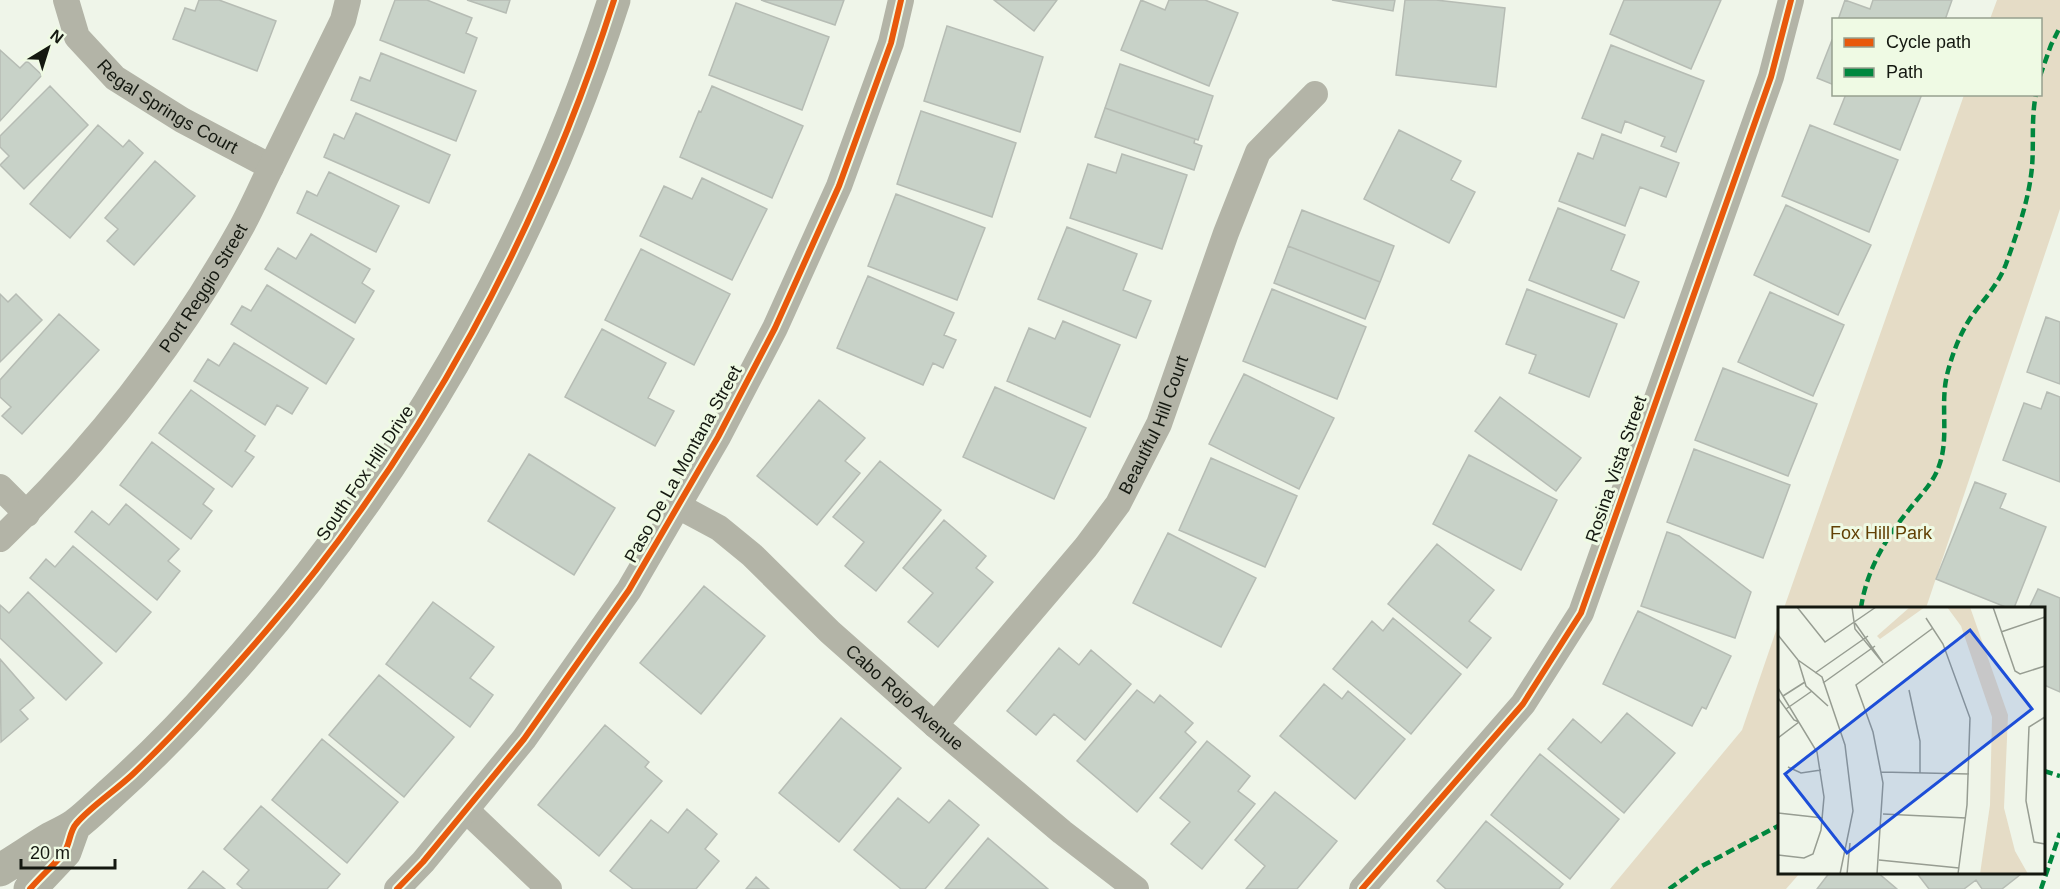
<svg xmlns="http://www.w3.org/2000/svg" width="2060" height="889" viewBox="0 0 2060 889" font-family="Arial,sans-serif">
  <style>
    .green { fill: #e5dcc6 }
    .building { fill: #c8d2c8; stroke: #b6bcb4; stroke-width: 1.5 }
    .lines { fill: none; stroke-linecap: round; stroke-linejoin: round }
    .street { stroke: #b3b4a7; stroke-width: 26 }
    .secondary { stroke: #b1b2a4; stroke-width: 33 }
    .quiet { stroke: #00873e; stroke-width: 4.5; stroke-dasharray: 9 4.5; stroke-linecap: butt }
    .cycleway-casing { stroke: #effae4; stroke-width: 10 }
    .cycleway { stroke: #e8590c; stroke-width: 6 }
    .labels { text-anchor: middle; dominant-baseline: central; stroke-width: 6; stroke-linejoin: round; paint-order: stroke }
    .street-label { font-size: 18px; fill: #141810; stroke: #effae4 }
    .park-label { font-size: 18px; fill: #624104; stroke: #effae4 }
    .inset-road { fill: none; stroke: #979d92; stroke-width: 1.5 }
    .view { fill: #1d4ed8; fill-opacity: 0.15; stroke: #1d4ed8; stroke-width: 3 }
    .inset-edge { fill: none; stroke: #141810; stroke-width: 3 }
  </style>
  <rect width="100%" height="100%" fill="#eff5e9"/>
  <!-- green -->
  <path class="green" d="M1997,0H2060V209L1926,608H1784L1964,95L2040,94V20L1990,19Z
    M1779,622L1780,872L1800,873L1786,889H1610L1742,730Z"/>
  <!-- building -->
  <path class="building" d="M199,0H219L276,21L257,71L173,39L185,8L195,11Z
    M395,0H427L472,18L466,33L477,38L464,73L380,40Z
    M467,0H510L506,13Z
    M761,0H844L835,25Z
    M994,0H1057L1034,31Z
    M1141,0L1165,10L1169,0H1205L1238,13L1209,86L1121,50Z
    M1332,0H1395L1393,11Z
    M1405,0H1436L1505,8L1496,87L1396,75Z
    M1624,0H1721L1691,69L1610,34Z
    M1845,0L1870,9L1873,0H1952L1945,20H1838Z
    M736,3L829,37L802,110L709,75Z
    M947,26L1043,57L1020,132L924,101Z
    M1832,40L1834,41V85L1817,78Z
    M1611,45L1704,81L1676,152L1661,146L1665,137L1625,121L1621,133L1582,118Z
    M0,50L20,68L27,61L42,75L0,121Z
    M381,53L476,91L456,141L351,100L360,77L370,81Z
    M1120,64L1213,96L1198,140L1105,108Z
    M50,86L88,125L24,189L0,165L9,156L0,147V136Z
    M712,86L803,126L772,198L680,157L699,111L701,112Z
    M1846,94H1922L1900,150L1834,124Z
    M1105,108L1195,139L1194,143L1202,146L1194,170L1095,137Z
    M921,111L1016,143L992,217L897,184Z
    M356,113L450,155L429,203L324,157L334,134L344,139Z
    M98,125L123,147L129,140L143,153L70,238L30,204Z
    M1810,125L1898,160L1869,232L1782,196Z
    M1399,130L1461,161L1451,180L1475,192L1449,243L1364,199Z
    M1602,134L1679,163L1666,197L1640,187L1625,226L1559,201L1578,153L1593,159Z
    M1122,154L1187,175L1162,249L1070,218L1088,164L1116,173Z
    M155,161L195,196L134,265L107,241L118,229L105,218Z
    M329,172L399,206L376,252L297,213L307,191L317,196Z
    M702,178L767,209L732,280L640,236L664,186L692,199Z
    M896,194L985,228L957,300L868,266Z
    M1786,205L1871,245L1838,315L1754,275Z
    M1558,208L1625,235L1611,270L1639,282L1624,318L1529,280Z
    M1302,210L1394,246L1380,282L1288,246Z
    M1067,227L1137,254L1123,290L1151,301L1136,338L1038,299Z
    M311,234L370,269L362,283L374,291L355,323L265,269L278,248L296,259Z
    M1288,246L1380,282L1365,319L1274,283Z
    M641,249L730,294L694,365L605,320Z
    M868,276L954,313L944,335L956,340L943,368L933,363L923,385L837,348Z
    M267,285L354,339L326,384L231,324L242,306L251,311Z
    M1272,289L1366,327L1337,399L1243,361Z
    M1527,289L1617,324L1589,397L1529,373L1536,355L1506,344Z
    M1770,292L1844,325L1813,396L1738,362Z
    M0,294L8,302L16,294L42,320L0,362Z
    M59,314L99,350L22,434L2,416L11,407L0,397V380Z
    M2046,317L2060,322V384L2027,372Z
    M1063,321L1120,345L1090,417L1007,381L1029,328L1055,339Z
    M602,329L666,363L648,398L674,411L655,446L565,397Z
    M234,343L308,388L292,414L277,405L265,425L194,381L208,359L219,366Z
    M1723,368L1817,404L1788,476L1695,440Z
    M1244,374L1334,418L1299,489L1209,444Z
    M995,387L1086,428L1054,499L963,457Z
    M191,390L255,436L245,451L254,457L232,487L159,433Z
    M2047,392L2060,397V482L2003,460L2024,403L2041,409Z
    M1500,397L1581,458L1556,491L1475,431Z
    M819,400L865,438L845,461L860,473L817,525L757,476Z
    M152,442L214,489L203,504L212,511L191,539L120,485Z
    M1694,449L1790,485L1763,558L1667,522Z
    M529,454L615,508L574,575L488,521Z
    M1469,455L1557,500L1521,570L1433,524Z
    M1211,458L1297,496L1265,567L1179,530Z
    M880,461L941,510L876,591L845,566L864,542L833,517Z
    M1975,482L2006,494L2000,508L2046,527L2014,608H2008L1936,579Z
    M126,504L179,549L168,561L180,571L157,600L75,532L92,511L109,525Z
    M944,520L986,556L976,568L993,582L938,647L908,622L933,593L903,568Z
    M1667,532L1679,536L1751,592L1735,638L1641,606Z
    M1168,533L1256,578L1221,647L1133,603Z
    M1437,544L1494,590L1469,621L1491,638L1467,668L1388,604Z
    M73,546L151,612L116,652L30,578L46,559L55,567Z
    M704,586L765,636L701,714L640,663Z
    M2038,589L2060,598V692L2044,685V608H2029Z
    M28,592L102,663L66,700L0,638V605L9,613Z
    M433,602L494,647L470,678L493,695L470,727L386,664Z
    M1638,611L1731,656L1706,709L1702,707L1692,726L1603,684Z
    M1393,618L1461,674L1411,734L1333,669L1372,621L1383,631Z
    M1059,648L1079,665L1091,650L1131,684L1085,740L1054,714L1036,735L1007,711Z
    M0,659L34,698L20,710L28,719L1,742Z
    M379,675L454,737L404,797L329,735Z
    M1324,684L1342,699L1348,691L1405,739L1355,799L1280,736Z
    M1137,690L1154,703L1160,695L1193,723L1185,732L1196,742L1137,812L1077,761Z
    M1627,713L1675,753L1624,813L1548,749L1573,719L1601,743Z
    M841,718L901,768L839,842L779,793Z
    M605,725L649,762L645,767L662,781L599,856L538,805Z
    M322,739L398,802L347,863L272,800Z
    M1207,741L1250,776L1238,791L1255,804L1202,869L1171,844L1190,822L1160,798Z
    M1540,754L1619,819L1570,879L1491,815Z
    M1275,792L1337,841L1297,889H1246L1265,866L1235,840Z
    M898,798L929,823L949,800L979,825L925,889H901L854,850Z
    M261,806L340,874L327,889H243L237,884L249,870L224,849Z
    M687,809L717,834L705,849L719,861L696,889H633L610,871L651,820L668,833Z
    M1486,821L1563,884L1559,889H1446L1437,881Z
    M988,838L1048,889H945Z
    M203,871L225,889H188Z
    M1830,872H1877L1897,889H1817Z
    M1916,872H2020L2021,874L2002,889H1982L1976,880L1964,889H1929Z
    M756,877L769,889H746Z"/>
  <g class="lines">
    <!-- street -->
    <g class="street">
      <path id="s1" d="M66,0L77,37L115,78L182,120L271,167"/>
      <path d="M0,487L27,514"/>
      <path id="s2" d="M678,506L719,528L752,555L830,632L935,725L1062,832L1136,889"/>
      <path id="s3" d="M0,539C95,448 177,343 241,228C252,208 261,187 271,167C295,118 319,69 343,20L348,0"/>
      <path id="s4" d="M935,725L1086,547L1118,504L1159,424L1226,233L1258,152L1315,94"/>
      <path d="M466,810L549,889"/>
      <path d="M397,889L423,862L524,739L629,590L718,437L775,328L839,186L891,43L901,0"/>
      <path d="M1362,889L1523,704L1581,613L1771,77L1791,0"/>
    </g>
    <!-- secondary -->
    <path class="secondary" d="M0,870C17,860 34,848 51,838C59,834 68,830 75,825C86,817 97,806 108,796C147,761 184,724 219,684C398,486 532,255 614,0
      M30,889L65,852L74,827"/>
    <!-- quiet -->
    <path class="quiet" d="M2040,76L2051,45L2060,27
      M1861,608C1866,572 1885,539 1908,511C1919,496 1933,484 1939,466C1950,436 1939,403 1948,371C1953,352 1960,334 1971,317C1984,299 1998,285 2006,264C2017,233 2029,200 2032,167C2034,143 2031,119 2036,94
      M2044,771L2060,776
      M1669,889L1700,867L1780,825
      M2041,889L2060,833"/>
    <!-- cycleway casing -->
    <g class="cycleway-casing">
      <path id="cycleway" d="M30,889C40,877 53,866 63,854C70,846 69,832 76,824C89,808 116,790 133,774C180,729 223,681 266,631C423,449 541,229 614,0
        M397,889L423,862L524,739L629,590L718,437L775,328L839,186L891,43L901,0
        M1362,889L1523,704L1581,613L1771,77L1791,0"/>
    </g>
    <!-- cycleway -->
    <use href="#cycleway" class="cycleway"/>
  </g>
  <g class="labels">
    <!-- street labels -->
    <g class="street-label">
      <text stroke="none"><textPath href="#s1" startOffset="154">Regal Springs Court</textPath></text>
      <text stroke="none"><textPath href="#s3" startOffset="324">Port Reggio Street</textPath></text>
      <text stroke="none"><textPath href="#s4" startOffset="374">Beautiful Hill Court</textPath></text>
      <text transform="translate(683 464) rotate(-61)">Paso De La Montana Street</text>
      <text transform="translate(1616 469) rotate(-71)">Rosina Vista Street</text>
      <text transform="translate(365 473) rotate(-56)">South Fox Hill Drive</text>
      <text stroke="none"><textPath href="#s2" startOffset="298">Cabo Rojo Avenue</textPath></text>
    </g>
    <!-- park labels -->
    <g class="park-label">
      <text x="1881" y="533">Fox Hill Park</text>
    </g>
  </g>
  <!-- overview -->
  <g transform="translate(1778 607)">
    <rect width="267" height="267" fill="#eff5e9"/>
    <path d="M132,0H147L102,32L99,29ZM169,0H192L230,108L226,201L237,244L250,267H202L212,198L214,110L183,19Z" fill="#e5dcc6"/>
    <path class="inset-road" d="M19,0L47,35L98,0M74,0L77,22L105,56M215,0L237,64L242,67L267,59M148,11L165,37L192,111L189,198L180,267M77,16L105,56M223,25L267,10M0,28L20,53L44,70L67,138L75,204L62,267M20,53L28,79L50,99M37,66L90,29M45,76L97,39M0,81L39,145L46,190L43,223L35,247L26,251L0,248M131,83L142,134V166M5,89L27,75M0,91L16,113L21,115M8,102L34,84M267,110L251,120L248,194L256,235L267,237M0,131L21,115M10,160L23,166L43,163M103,165L191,167M0,206L45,211M105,207L188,211M101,253L181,261M69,267L72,236M99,267L105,176L95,125L78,78L155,21"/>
    <path class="view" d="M192,23L254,102L69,246L7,167Z"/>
    <rect width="267" height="267" class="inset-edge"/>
  </g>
  <!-- legend -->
  <rect x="1832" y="18" width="210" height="78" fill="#effae4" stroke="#97a08f" stroke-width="1.5"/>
  <rect x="1844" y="38" width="30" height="9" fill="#e8590c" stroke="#97a08f" stroke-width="1.5"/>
  <text x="1886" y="48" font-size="18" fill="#141810">Cycle path</text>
  <rect x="1844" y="68" width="30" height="9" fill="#00873e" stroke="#97a08f" stroke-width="1.5"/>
  <text x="1886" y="78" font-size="18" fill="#141810">Path</text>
  <!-- north arrow -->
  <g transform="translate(48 48) rotate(38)" stroke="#effae4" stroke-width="4.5" paint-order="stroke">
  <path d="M0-4.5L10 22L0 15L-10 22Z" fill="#141810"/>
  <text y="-9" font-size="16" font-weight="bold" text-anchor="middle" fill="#141810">N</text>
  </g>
  <!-- scale -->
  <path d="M21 859v9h94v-9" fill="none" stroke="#141810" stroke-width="3"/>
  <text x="30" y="859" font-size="18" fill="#141810" stroke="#effae4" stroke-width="4.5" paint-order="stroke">20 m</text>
</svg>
